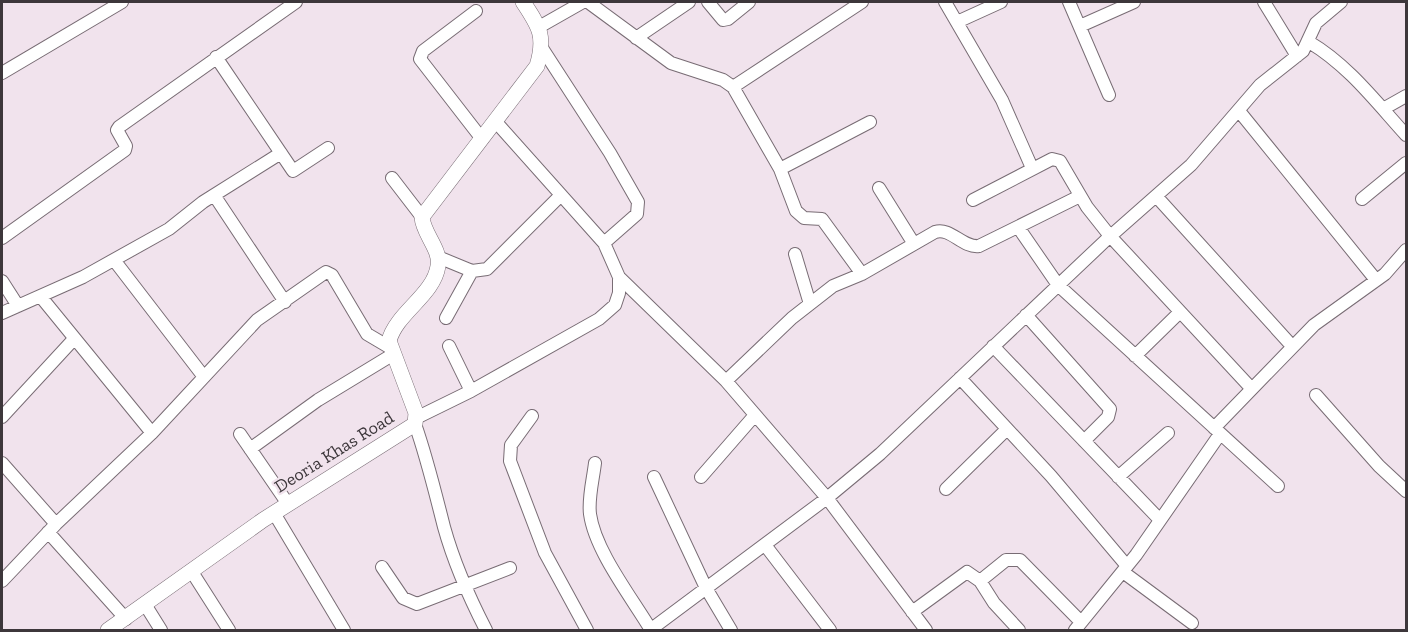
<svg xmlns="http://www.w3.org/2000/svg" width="1408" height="632" viewBox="0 0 1408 632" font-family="'Zilla Slab',serif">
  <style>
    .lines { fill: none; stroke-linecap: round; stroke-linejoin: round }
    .minor-casing { stroke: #786c74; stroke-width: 14 }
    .tertiary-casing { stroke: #786c74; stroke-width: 16 }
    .minor { stroke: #fff; stroke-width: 12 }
    .tertiary { stroke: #fff; stroke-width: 15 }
    .labels { text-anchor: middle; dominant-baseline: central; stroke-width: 4.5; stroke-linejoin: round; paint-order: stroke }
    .street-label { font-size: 18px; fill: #3d373b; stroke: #f1e3ed }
  </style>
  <rect width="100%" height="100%" fill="#f1e3ed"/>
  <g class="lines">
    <!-- minor casing -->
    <g class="minor-casing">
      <path id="minor" d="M588,2L671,63L723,80L733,87L780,169L796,211L804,218L822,219L862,274
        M708,2L723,20L728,19L749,2
        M945,2L1002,100L1032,168
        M1069,2L1109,95
        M1264,2L1297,56
        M476,11L423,51L420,59L482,139
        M957,22L1001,2
        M1080,26L1134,2
        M539,27L583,2
        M636,38L689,2
        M1309,42C1348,65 1376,102 1406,135
        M542,48L610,153L638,202L637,214L604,243
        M216,57L293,171L328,148
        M2,73L122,2
        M733,87L862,2
        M1383,109L1406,96
        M1239,111L1376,280
        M780,169L870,122
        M392,178L422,217
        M879,188L914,244
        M214,195L285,302
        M1156,196L1292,346
        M1362,199L1406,163
        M973,200L1052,159L1060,161L1087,207L1110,236L1251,388
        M1018,227L1058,285L1278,486
        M2,238L125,150L126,146L117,130L119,127L296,2
        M795,254L810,304
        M438,257L472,271L487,269L561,195
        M114,260L204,377
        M619,277L726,381L827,498L926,630
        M2,281L18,306
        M41,297L152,433
        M2,313L83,277L169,229L203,202L281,153
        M1026,315L1110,409L1108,417L1084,441
        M446,318L472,271
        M449,346L471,391
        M993,346L1160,520
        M1135,356L1180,312
        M960,378L1051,476L1127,566
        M726,381L792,318L833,286L862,274L935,232C951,227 962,248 979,246L1080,196
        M1316,395L1379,466L1406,491
        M532,416L511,445L510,461L545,553L587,630
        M2,417L73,340
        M416,418L471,391L599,319L615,305L619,293V277L604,243L496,122
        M415,424C427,458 435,492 444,527C454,563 469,597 486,630
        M1214,428L1314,325L1385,274L1406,250
        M240,434L288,504
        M250,449L318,400L392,355
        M2,463L56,524
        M595,463C593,480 588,498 590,514C595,551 632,598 651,630
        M654,477L706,588L731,630
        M701,477L755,415
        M1118,477L1168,433
        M946,489L1007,429
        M274,513L344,630
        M48,532L126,619
        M765,545L830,630
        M382,567L403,598L417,604L510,568
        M192,572L229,630
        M1123,572L1192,623
        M2,581L56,524L152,433L257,320L323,274L326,272L332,275L367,334L389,347
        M980,581L1006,560H1020L1081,622
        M146,606L161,630
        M912,612L967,572L980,581L994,603L1019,630
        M650,630L827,498L880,454L1106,240L1191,165L1260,85L1303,51L1316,23L1341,2
        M1075,630L1136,555L1220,434"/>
    </g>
    <!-- tertiary casing -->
    <g class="tertiary-casing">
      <path id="tertiary" d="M108,630L263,520L415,424L416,413L389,341C396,313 434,295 438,266C441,249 423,234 422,217L537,66C546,36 539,26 523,2"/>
    </g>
    <!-- minor -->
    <use href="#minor" class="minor"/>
    <!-- tertiary -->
    <use href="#tertiary" class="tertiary"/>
  </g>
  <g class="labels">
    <!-- street labels -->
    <g class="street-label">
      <text transform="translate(334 452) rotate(-32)">Deoria Khas Road</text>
    </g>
  </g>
  <!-- border -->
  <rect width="1408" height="632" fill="none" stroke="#3d373b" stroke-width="6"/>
</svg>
